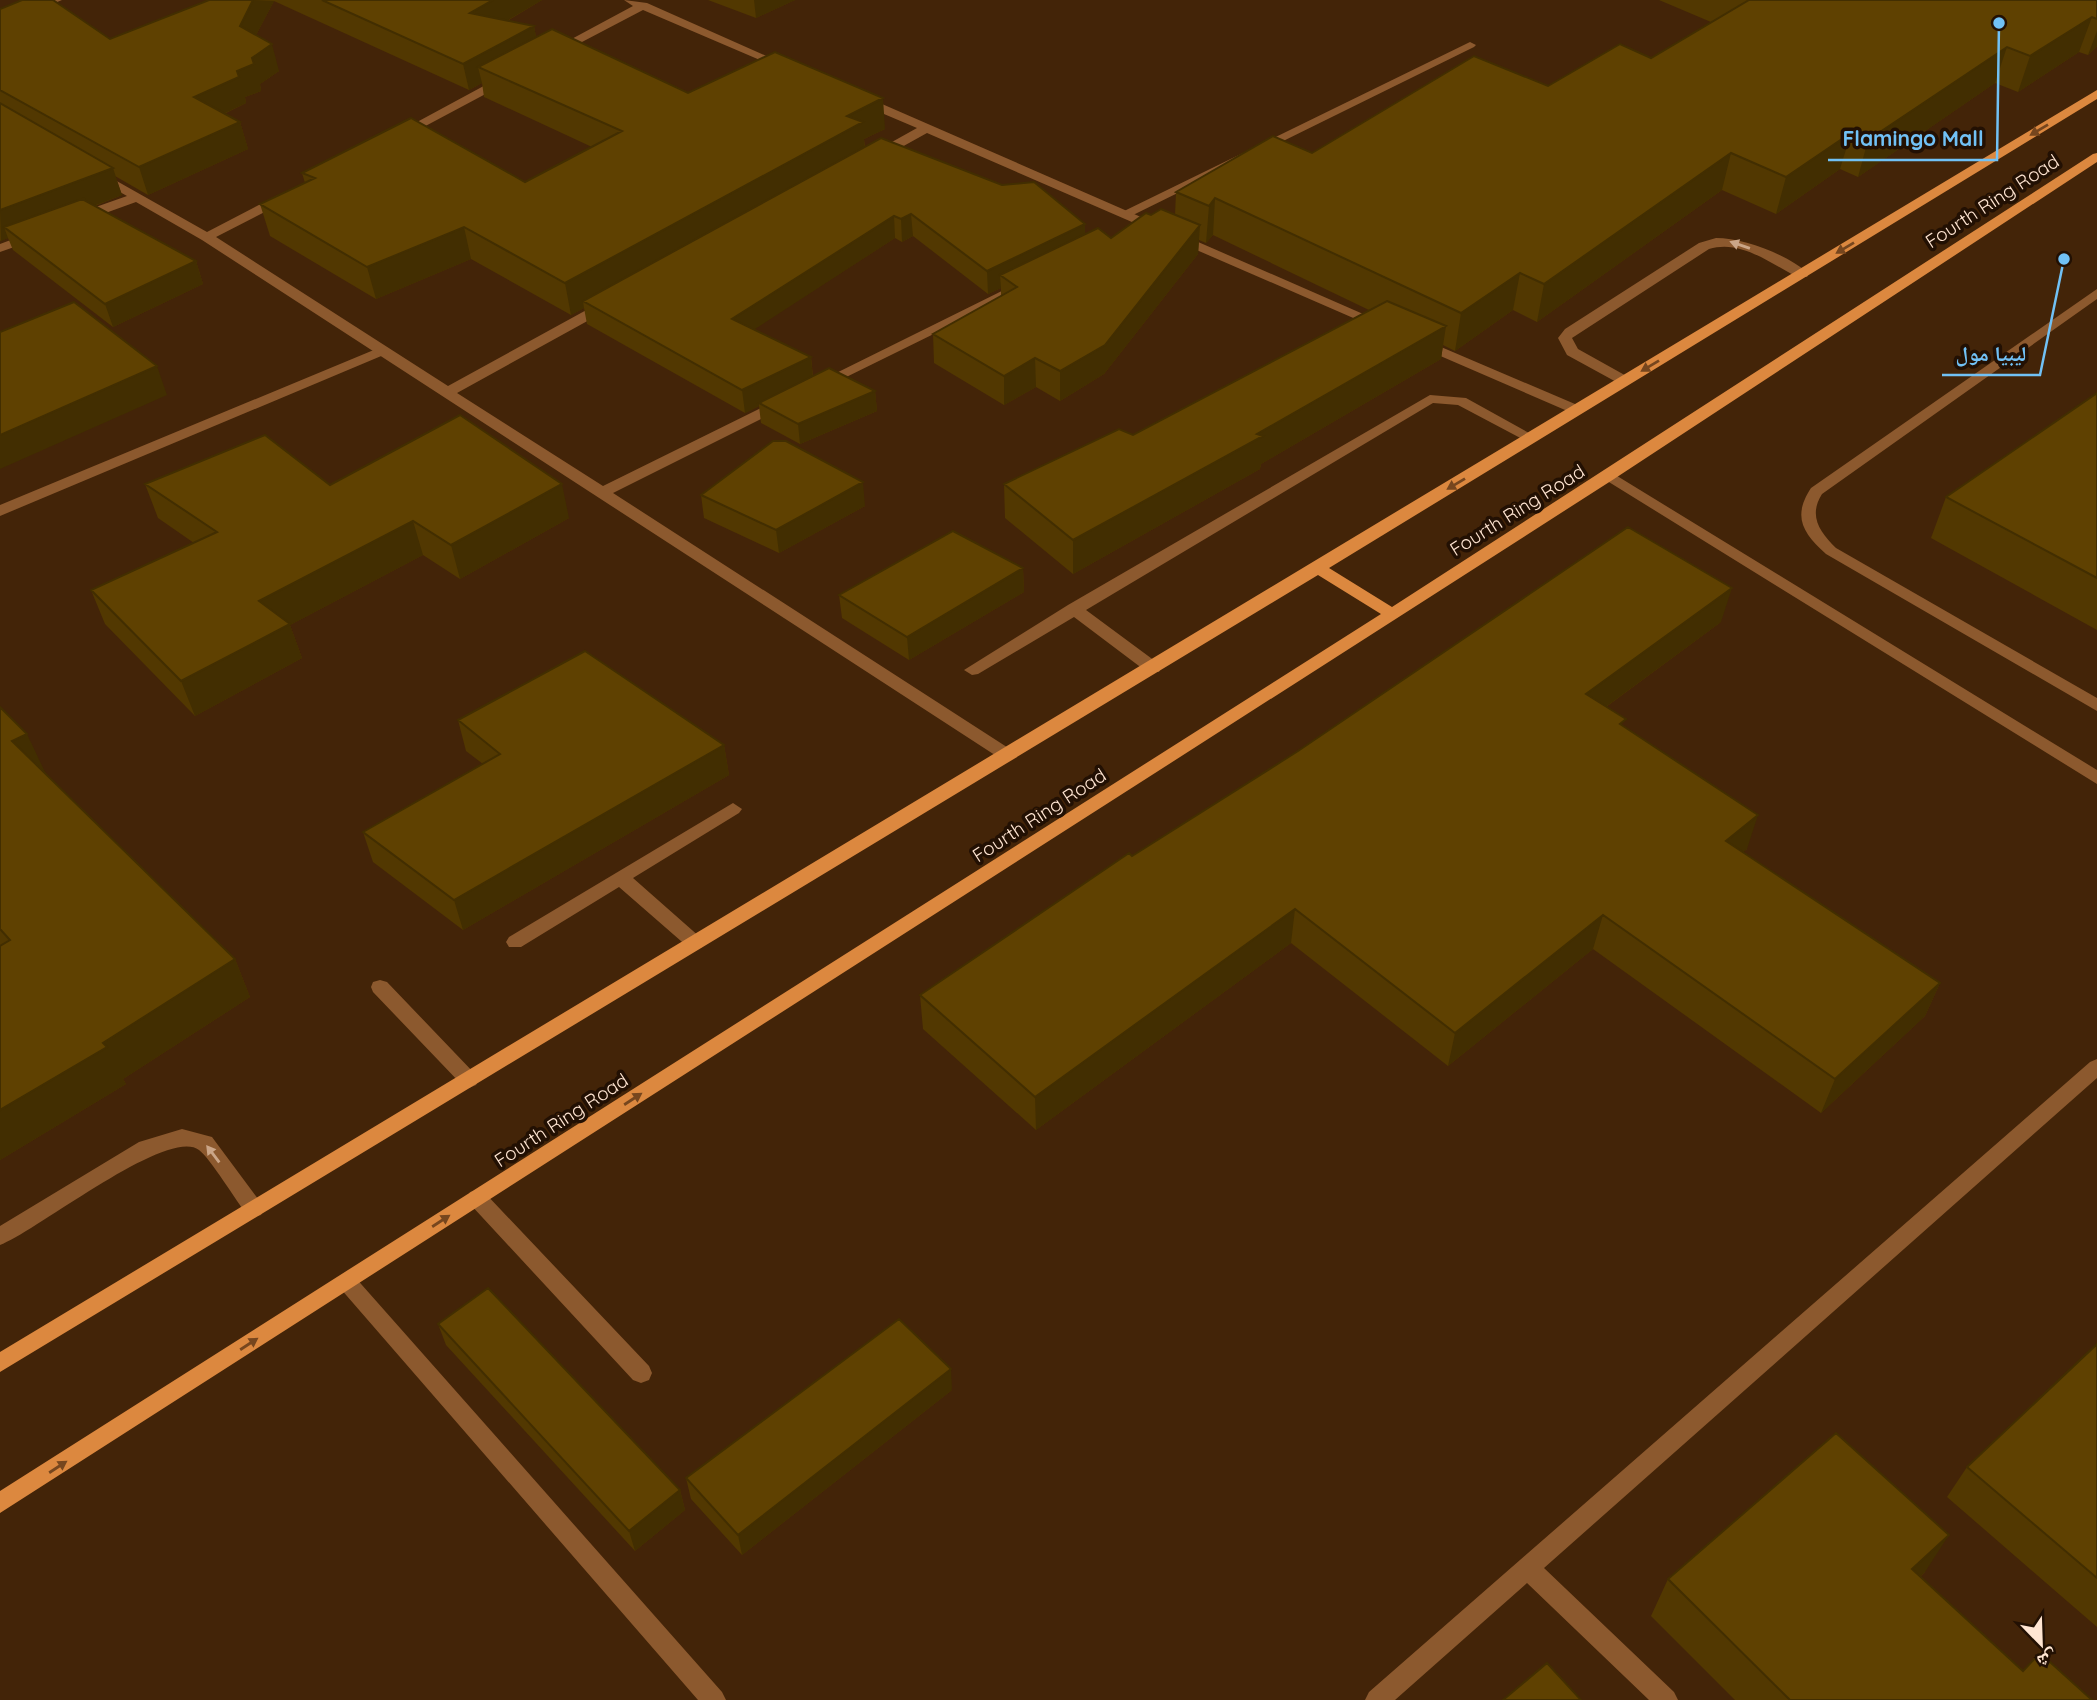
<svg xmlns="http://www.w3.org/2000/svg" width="2097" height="1700" viewBox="0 0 2097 1700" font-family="Quicksand,'Noto Naskh Arabic',sans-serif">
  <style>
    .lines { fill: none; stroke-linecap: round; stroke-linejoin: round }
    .lane { fill: #8c592e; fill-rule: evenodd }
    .street { fill: #8c592e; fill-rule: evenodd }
    .primary { fill: #dc883f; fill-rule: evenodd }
    .wall { fill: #523801 }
    .shaded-wall { fill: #422e01 }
    .building { fill: #5f4101; stroke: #422e01; stroke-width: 2 }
    .oneway { fill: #76461e }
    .oneway2 { fill: #cba688 }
    .labels { text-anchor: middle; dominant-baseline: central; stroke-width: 7; stroke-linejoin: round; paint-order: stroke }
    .street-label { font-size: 19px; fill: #ffe5d2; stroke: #221003 }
    .leader { fill: none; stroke: #71c1f5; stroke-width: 2.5 }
    .callout-dot { fill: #71c1f5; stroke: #221003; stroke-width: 2.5 }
    .callout-label { font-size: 21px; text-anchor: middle; font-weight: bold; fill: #71c1f5; stroke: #221003; stroke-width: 7; stroke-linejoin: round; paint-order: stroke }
  </style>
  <rect width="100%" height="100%" fill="#432408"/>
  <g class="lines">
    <!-- lane -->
    <path class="lane" d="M1470,42L1476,45L1474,47L1129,217L1118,214Z
      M1716,238C1744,238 1789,255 1809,274L1807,277H1797C1770,263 1740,239 1709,249L1572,338L1578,349L1630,378V384H1620L1567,355L1558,338L1565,329L1699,243Z
      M2097,289V299L1822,494C1808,516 1820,532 1836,548L2097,698V711L1826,554C1803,533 1792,517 1811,488Z
      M381,347L388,351L386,354L0,516V505Z
      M1430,395L1466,398L1538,438L1536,441H1526L1458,405L1433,403L1086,610L1159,664L1161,668L1159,672H1147L1074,617L978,674L972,675L964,670L1068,605Z
      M733,803L742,809L739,813L633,878L701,938L704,943L701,948H689L619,887L521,947H509L506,942L509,937Z
      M380,980L387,982L476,1075L479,1080L476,1085L469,1088L462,1085L373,992L371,987L373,982Z
      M182,1129L212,1137L261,1203L264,1209L261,1215L254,1217L247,1215C237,1202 210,1158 199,1150C168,1126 37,1231 0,1245V1226L139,1142Z
      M477,1190L484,1192L649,1366L652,1373L649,1380L641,1383L633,1380L470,1204L467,1198L470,1192Z"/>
    <!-- street -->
    <path class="street" d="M46,0H62L0,26V19Z
      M624,0L647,3L791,67L781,69L643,10L561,53H553V49L633,6Z
      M504,75L510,79L508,82L403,138L393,135Z
      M858,97H866L1386,324L1379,328L1374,327L927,133L882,158H874V152L917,128L858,103Z
      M99,171L207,232L278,195H286V201L216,237L448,386L601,302H611V308L457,393L603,486L775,401H785V407L613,493L1013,751L1015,755L1013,759H1001L202,240L136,202L86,220H76V214L127,196L95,178V172Z
      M32,232L37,233V239L0,252V244Z
      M1022,281L1029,285L1027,288L826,387L821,388L814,384Z
      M1420,338L1582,407L1584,410L1582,413H1572L1415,345L1413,342Z
      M1609,471L2097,770V784L1604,479V473Z
      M2097,1059V1078L1544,1568L1674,1692L1678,1700H1649L1527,1583L1395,1700H1365L1369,1692L2090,1062Z
      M347,1273L354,1276L722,1692L726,1700H698L340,1288L337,1282L340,1276Z"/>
    <!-- primary -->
    <path class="primary" d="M2097,90V99L1329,568L1392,607L2093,154L2097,153V162L1614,479L0,1513V1491L1381,614L1318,575L0,1372V1352Z"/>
  </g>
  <!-- wall -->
  <path class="wall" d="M209,0H542L507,21L534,26L536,37L688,93L885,129L864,139L865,147L1085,224V234L1111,238L1151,215H1175L1176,192L1548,86L1651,58L1711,22L1659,0H2097V46L2088,55L2079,52L2018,92L1995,83L1858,177L1840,169L1776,214L1722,190L1537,322L1513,310L1455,351L1443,345L1441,359L1261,464L1260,469L1073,574L1005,518L1004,484L1133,435L1369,310L1213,235L1206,243L1199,240L1198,254L1104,374L1060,401L1036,387L1004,405L934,363L933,334L1001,296V288L988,294L913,236L902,242L895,238L754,329L811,357L813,376L875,391L877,411L800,444L761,423L759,406L745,413L587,324L584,308L571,315L471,259L376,299L270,236L260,204L305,183L302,173L525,182L592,147L484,97L482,83L469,90L274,1L256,35L279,71L260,84L261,91L245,97L246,103L224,114L240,122L248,149L148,195L115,176L122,195L95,206L196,261L203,284L113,327L13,250L8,238L0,241V9L110,39Z
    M708,0H795L756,18Z
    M2097,393V630L1931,538L1946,497Z
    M145,484L330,485L569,518L460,579L423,555L290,625L302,658L195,716L105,624L91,590L194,543L158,518Z
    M701,495L865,506L779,553L704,518Z
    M1023,568L1024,592L909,660L842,618L839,595Z
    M1721,622L1606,707L1624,727L1747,849L1743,852L1940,983L1925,1016L1821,1113L1593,949L1448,1066L1291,943L1036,1130L923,1029L920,995L1132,856Z
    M0,707L44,772L235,959L250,997L123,1079L126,1084L0,1160Z
    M458,720L724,745L729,775L463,930L373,862L363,832L483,764L466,751Z
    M438,1324L680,1490L685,1510L635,1551L446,1345Z
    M2097,1344V1627L1947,1497L1967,1467Z
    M952,1390L742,1555L691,1499L686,1478Z
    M1925,1572L1920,1577L2023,1671L2092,1700H1735L1651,1616L1668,1579Z"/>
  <!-- shaded-wall -->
  <path class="shaded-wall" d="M253,0L274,1L247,52L240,26Z
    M493,0H542L476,39L470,13Z
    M754,0H795L756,18Z
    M2092,17L2079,52L2018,92L2030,56Z
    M534,26L539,53L478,67L482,83L469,90L463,64Z
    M2097,31V46L2088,55Z
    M272,44L279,71L260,84L261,91L245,97L246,103L202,124L194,97Z
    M2007,47L1995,83L1858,177L1868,140Z
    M883,98L885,129L864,139L865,153L583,301L584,308L571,315L565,283L847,116Z
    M240,122L248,149L148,195L139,167Z
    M1851,133L1840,169L1776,214L1786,177Z
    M1731,153L1722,190L1537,322L1544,284Z
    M113,168L122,195L88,208L4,227L8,238L1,241L0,210Z
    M1215,198L1213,235L1206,243L1209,206Z
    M911,214L913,236L902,242L901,219Z
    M894,216L895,238L735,342L732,319Z
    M1085,224V246L1000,275L1001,288L988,294L987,271Z
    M1200,225L1198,254L1104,374L1060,401V371Z
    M464,227L471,259L376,299L367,267Z
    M196,261L203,284L113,327L105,304Z
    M1520,273L1513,310L1455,351L1461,313Z
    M1446,326L1441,359L1261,464L1260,469L1073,574V540Z
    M811,357L813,380L759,403V406L745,413L742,390Z
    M1035,358L1036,387L1004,405V376Z
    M157,366L167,395L0,469V435Z
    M875,391L877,411L800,444L798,424Z
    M863,482L865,506L779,553L776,530Z
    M562,484L569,518L460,579L451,545Z
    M413,521L423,555L290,625L302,658L195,716L181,681L259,601Z
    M1023,568L1024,592L909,660L907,637Z
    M1732,588L1721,622L1577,728L1586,694Z
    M27,734L45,772L31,779L12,741Z
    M724,745L729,775L463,930L454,900Z
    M1758,815L1747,849L1714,875L1726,841Z
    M1295,909L1291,943L1036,1130L1035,1097Z
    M1603,915L1593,949L1448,1066L1455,1033Z
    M235,959L250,997L123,1079L126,1084L0,1160V1110Z
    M1940,983L1925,1016L1821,1113L1835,1079Z
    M951,1369L952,1390L742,1555L738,1535Z
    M680,1490L685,1510L635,1551L629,1531Z
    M1949,1535L1925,1572L1888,1606L1912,1569Z"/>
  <!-- building -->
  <path class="building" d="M22,0H53L110,39L209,0H253L240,26L272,44L252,58L254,64L237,71L239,77L194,97L240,122L139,167L0,90V9Z
    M322,0H493L470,13L534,26L463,64Z
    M1749,0H2097V19L2092,17L2030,56L2007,47L1868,140L1851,133L1786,177L1731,153L1544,284L1520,273L1461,313L1215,198L1209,206L1176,192L1273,136L1312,153L1474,56L1548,86L1620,44L1651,58Z
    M552,29L688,93L775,52L883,98L847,116L863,122L565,283L464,227L367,267L260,204L315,178L302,173L411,118L525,182L622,131L478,67Z
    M0,103L113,168L0,210Z
    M881,138L1002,185L1034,182L1085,224L987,271L911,214L901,219L894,216L732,319L811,357L742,390L583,301Z
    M85,198L82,199L196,261L105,304L4,227Z
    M1161,209L1200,225L1105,345L1060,371L1035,358L1004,376L933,334L1017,287L1000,275L1098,228L1111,238L1146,213L1151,215Z
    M1387,301L1446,326L1257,434L1263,436L1073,540L1004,484L1119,429L1133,435Z
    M74,302L157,366L0,435V332Z
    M829,368L875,391L798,424L759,403Z
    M2097,393V578L1946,497Z
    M460,415L562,484L451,545L413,521L259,601L290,624L181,681L91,590L217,532L145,484L265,435L330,485Z
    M773,441H786L863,482L776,530L701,495Z
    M1628,527L1732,588L1586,694L1626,719L1620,724L1758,815L1726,841L1940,983L1835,1079L1603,915L1455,1033L1295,909L1035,1097L920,995L1129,853L1132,856L1298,751Z
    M953,531L1023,568L907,637L839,595Z
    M585,651L724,745L454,900L363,832L500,754L458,720Z
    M0,707L27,734L12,741L235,959L103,1043L107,1047L0,1110V946L10,940L0,929Z
    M488,1288L680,1490L629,1531L438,1324Z
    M899,1319L951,1369L738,1535L686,1478Z
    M2097,1344V1578L1967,1467Z
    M1836,1433L1949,1535L1912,1569L2023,1671L2040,1653L2092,1700H1790L1668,1579Z
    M1547,1663L1581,1700H1503Z"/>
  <!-- one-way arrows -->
  <defs><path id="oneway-solid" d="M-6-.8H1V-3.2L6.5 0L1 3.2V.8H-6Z" transform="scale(1.75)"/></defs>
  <g class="oneway">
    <use href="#oneway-solid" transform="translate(2039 130) rotate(149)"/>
    <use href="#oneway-solid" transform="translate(1845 248) rotate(149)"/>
    <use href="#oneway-solid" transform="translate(1650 366) rotate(149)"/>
    <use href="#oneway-solid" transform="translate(1456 484) rotate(149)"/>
    <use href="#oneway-solid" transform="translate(633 1099) rotate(-33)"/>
    <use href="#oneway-solid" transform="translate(441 1221) rotate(-33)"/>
    <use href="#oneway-solid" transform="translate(249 1344) rotate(-33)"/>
    <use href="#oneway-solid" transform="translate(58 1467) rotate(-33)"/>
  </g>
  <g class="oneway2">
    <use href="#oneway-solid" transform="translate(1740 245) rotate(-161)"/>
    <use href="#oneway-solid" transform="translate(213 1154) rotate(-127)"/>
  </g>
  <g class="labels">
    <!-- street labels -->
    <g class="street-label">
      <text transform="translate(1992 201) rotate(-33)">Fourth Ring Road</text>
      <text transform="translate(1517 510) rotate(-32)">Fourth Ring Road</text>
      <text transform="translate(1039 815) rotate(-33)">Fourth Ring Road</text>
      <text transform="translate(561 1120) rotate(-33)">Fourth Ring Road</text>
    </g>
  </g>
  <!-- callouts -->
  <path class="leader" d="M1999 23L1997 160H1828M2064 259L2040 375H1942"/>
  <g class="callout-dot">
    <circle cx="1999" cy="23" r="7"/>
    <circle cx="2064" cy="259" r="7"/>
  </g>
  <g class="callout-label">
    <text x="1913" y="146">Flamingo Mall</text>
    <text x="1991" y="361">ليبيا مول</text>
  </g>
  <!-- north arrow -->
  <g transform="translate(2041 1644) rotate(157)" stroke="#221003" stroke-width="5" paint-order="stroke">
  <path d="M0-5L12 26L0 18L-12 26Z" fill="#ffe5d2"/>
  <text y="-10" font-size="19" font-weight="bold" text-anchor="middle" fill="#ffe5d2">ش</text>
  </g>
</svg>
